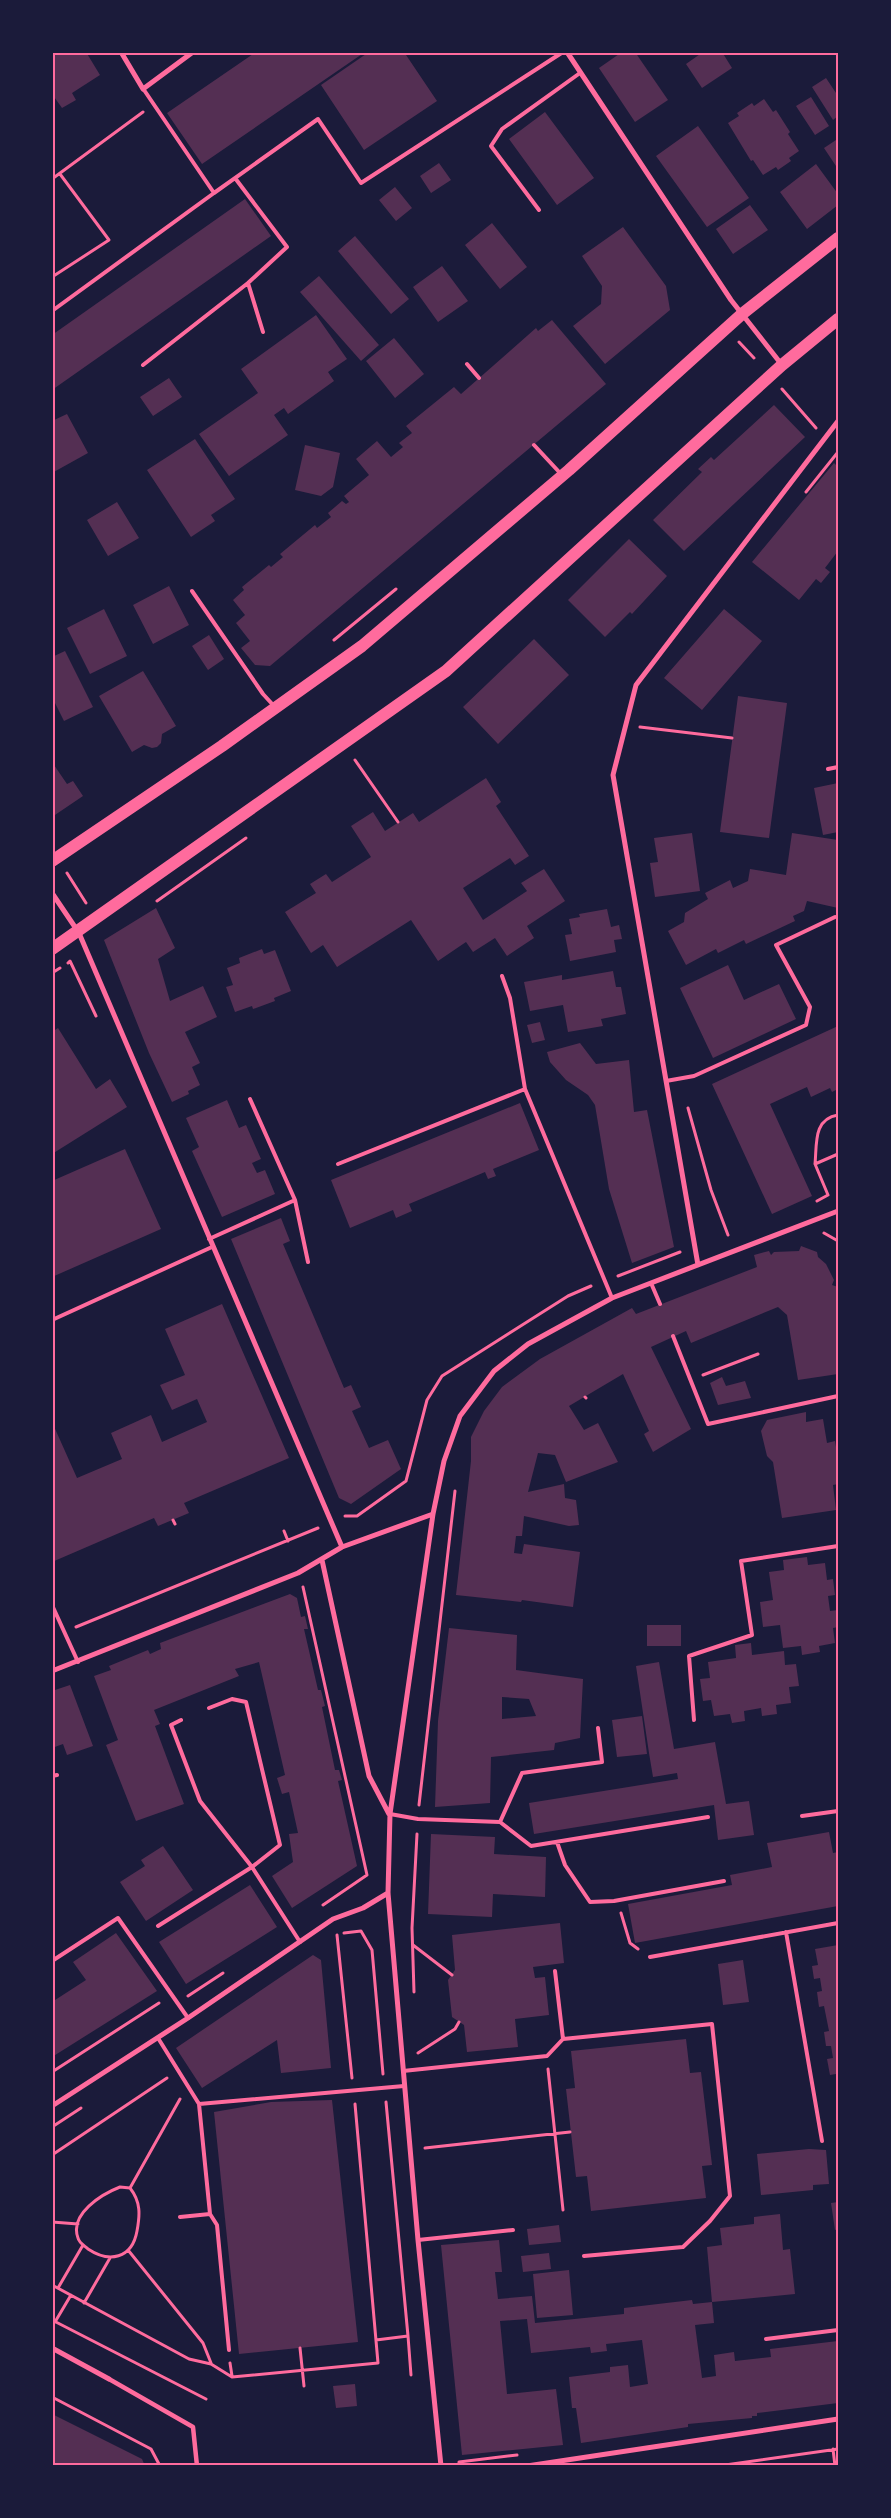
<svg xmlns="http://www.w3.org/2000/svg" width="891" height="2518" viewBox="0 0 891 2518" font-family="'Fira Sans Condensed',sans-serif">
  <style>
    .building { fill: #542f53; fill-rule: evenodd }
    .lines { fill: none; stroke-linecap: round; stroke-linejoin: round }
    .path { stroke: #ff6b9d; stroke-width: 3 }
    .service { stroke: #ff6b9d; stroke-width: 4 }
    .pedestrian { stroke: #ff6b9d; stroke-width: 4.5 }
    .minor { stroke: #ff6b9d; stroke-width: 5 }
    .primary { stroke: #ff6b9d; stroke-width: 12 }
    .neatline { fill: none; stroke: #ff6b9d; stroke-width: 2 }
  </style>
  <rect width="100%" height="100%" fill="#1b1b3a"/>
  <!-- building -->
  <path class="building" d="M52,52H86L100,75L72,93L76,100L62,108L52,94Z
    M256,52H365L202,164L167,113Z
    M369,52H404L437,101L364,150L321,85Z
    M622,52H635L668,100L635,122L599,68Z
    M703,52H722L732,68L702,88L686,64Z
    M826,78L838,96V116L833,120L812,87Z
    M811,97L829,126L815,135L796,106Z
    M764,99L773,112L776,110L790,132L788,134L799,151L789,158L791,161L778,170L776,167L763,175L753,160L751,161L728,123L739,116L737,113L752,103L754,106Z
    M545,112L594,178L557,205L509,139Z
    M698,126L749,198L707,227L656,156Z
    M836,140L838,143V169L824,148Z
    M439,163L451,180L431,193L420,176Z
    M816,164L838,194V205L807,229L780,192Z
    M395,187L412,208L396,221L379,200Z
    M245,199L271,236L52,390V335Z
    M750,205L768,230L733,254L716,229Z
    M492,223L527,267L500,289L465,245Z
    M623,227L666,286L670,310L605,364L573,326L601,304L602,286L582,256Z
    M355,236L409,299L391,314L338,251Z
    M442,266L468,301L438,322L413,287Z
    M319,276L379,345L361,361L300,292Z
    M316,315L347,359L328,372L334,381L288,414L284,408L274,415L288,435L229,476L199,434L258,393L241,369Z
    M552,320L606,384L270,666L255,665L241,648L250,641L236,623L245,615L233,600L244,590L242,587L269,565L271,567L283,557L280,554L315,525L317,528L331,517L328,513L342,501L346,504L349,502L344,496L369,475L356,459L377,441L391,457L403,447L399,443L412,433L406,426L454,387L461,394L536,328L538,331Z
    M394,338L424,374L395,398L366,361Z
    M169,378L182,397L153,416L140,397Z
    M774,405L805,437L684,551L653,520L702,472L698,469L711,457L714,460Z
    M67,414L88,453L52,473V421Z
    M195,439L235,499L211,515L215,521L191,537L147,470Z
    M305,445L340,453L333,487L321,496L295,490Z
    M834,463L838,467V551L825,568L830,572L821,583L816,579L799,600L752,562Z
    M117,502L139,538L108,556L87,520Z
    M629,539L667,576L632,614L630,612L605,637L568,600Z
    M169,586L189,625L153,644L133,605Z
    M104,609L127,656L90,674L67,628Z
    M724,609L762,641L702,710L664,678Z
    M209,635L224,659L208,670L192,646Z
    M534,639L569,675L498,744L463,707Z
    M65,651L93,707L64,721L52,697V657Z
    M143,671L176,726L162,734L161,743L157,747L152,748L144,745L132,752L99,696Z
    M738,696L787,703L769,838L720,832Z
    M52,762L67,784L73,781L83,796L52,817Z
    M486,778L501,802L496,806L529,856L515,865L510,858L463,888L483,920L527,891L521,883L544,869L565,901L527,926L534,938L507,956L495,938L473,952L466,942L438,961L411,920L337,967L323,945L311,953L285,912L316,893L310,884L326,874L332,882L371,857L351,826L373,812L385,831L413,813L419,822Z
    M838,783V832L823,835L814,788Z
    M692,833L700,891L655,897L650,863L658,862L654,838Z
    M792,833L838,840V908L807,901L804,911L793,916L795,921L746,944L744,940L718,953L716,949L686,965L668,931L684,922L685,913L708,899L705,893L730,880L733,888L748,881L750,869L786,875Z
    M156,908L175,948L158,959L170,1001L203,986L217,1017L185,1032L200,1063L192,1067L200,1085L188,1091L189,1094L172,1102L149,1053L104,940Z
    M607,909L611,927L619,925L622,939L614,940L616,952L570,961L565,935L572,934L569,919L580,917L579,914Z
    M262,949L264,954L275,950L291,991L274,998L275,1001L253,1009L252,1006L235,1012L226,987L233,985L227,968L240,963L239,958Z
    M728,965L744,1000L779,984L796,1019L713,1058L680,988Z
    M613,971L616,987H621L626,1014L601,1019L603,1026L568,1032L563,1005L530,1011L524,982L562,975V980Z
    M540,1022L545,1040L532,1043L527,1025Z
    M838,1026V1089L832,1092L830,1088L811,1097L807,1087L770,1104L812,1196L772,1214L712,1084Z
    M58,1028L96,1089L110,1079L127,1107L52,1154V1032Z
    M580,1043L596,1064L629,1060L634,1112L647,1110L674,1247L632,1263L609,1189L595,1105L588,1095L566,1080L550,1062L547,1052Z
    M227,1100L239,1128L246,1125L261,1159L252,1163L257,1173L265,1170L275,1194L222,1217L192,1151L199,1147L186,1118Z
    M520,1103L539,1150L493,1169L496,1176L488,1179L485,1172L409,1204L412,1211L396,1218L393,1210L350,1228L331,1180Z
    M125,1149L161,1229L52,1277V1181Z
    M281,1218L290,1241L283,1244L344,1388L351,1385L361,1407L352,1411L369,1448L388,1440L401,1469L351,1504L339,1498L231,1239Z
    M801,1246L817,1252L818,1257L826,1264L834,1280L832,1285L838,1287V1374L798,1380L787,1315L778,1307L691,1343L686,1331L651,1347L691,1429L653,1452L644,1434L649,1431L623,1374L569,1406L584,1430L598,1423L618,1462L566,1482L555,1455L538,1453L528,1492L564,1484L565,1498L576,1500L579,1525L569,1526L524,1516L522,1536H516L514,1553L522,1554L524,1544L580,1552L573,1607L522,1600L521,1602L456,1595L471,1461V1437L484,1411L502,1387L540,1359L632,1308L636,1314L757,1267L754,1255L769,1251L771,1255L774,1252L799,1251Z
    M222,1304L289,1458L184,1503L189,1513L158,1526L154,1518L52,1562V1422L77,1478L122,1459L111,1433L151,1415L162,1442L207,1422L197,1399L172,1410L160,1385L185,1375L165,1329Z
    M722,1377L726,1386L745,1381L751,1398L718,1405L710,1383Z
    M806,1412V1422L823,1419L827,1443L835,1441L838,1459V1484L833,1485L836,1510L782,1518L773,1462L767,1456L761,1431L767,1420Z
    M807,1557L808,1565L825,1563L827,1580L833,1579L835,1595L828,1596L830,1611L838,1610V1627L833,1628L835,1643L819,1646L820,1652L802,1655L801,1646L783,1648L780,1625L763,1627L760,1602L773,1600L769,1572L784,1570L783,1560Z
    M290,1594L297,1598L301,1617L305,1616L308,1629H304L318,1690H321L325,1706L322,1707L335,1770H339L342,1780L338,1781L357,1866L292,1908L272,1876L293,1862L289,1834L298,1833L289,1792L282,1794L277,1778L285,1775L259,1662L235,1669L239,1676L154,1710L160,1724L155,1726L184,1804L136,1821L106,1745L118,1740L94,1676L111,1670L109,1666L131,1657L148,1650L150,1654L161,1649L160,1643Z
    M647,1625H681V1646H647Z
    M449,1628L517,1635L516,1670L583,1679L580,1738L555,1743L554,1750L491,1757L490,1803L435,1807L438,1721ZM502,1697L529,1699L536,1716L502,1719Z
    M751,1643L752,1655L784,1651L785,1665L796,1664L799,1686L789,1687L791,1703L776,1705L777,1714L762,1716L761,1708L744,1711L745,1721L732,1723L730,1714L714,1716L711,1700L703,1701L700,1679L710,1678L708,1662L736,1658L735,1645Z
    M659,1662L674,1749L715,1742L726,1804L749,1801L754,1835L718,1840L714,1805L534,1834L529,1803L678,1779L677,1773L653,1777L649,1753L636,1666Z
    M70,1685L93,1746L67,1755L63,1744L52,1748V1691Z
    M642,1716L647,1754L617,1757L612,1720Z
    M829,1832L833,1853L838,1852V1906L635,1943L628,1904L732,1885L730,1875L772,1867L767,1843Z
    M431,1834L495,1837L494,1854L546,1857L545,1897L493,1894L492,1917L428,1914Z
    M163,1846L193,1890L146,1921L120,1882L145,1866L141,1860Z
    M250,1885L277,1927L186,1984L159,1942Z
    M560,1923L564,1963L533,1967L535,1978L545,1977L549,2015L515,2019L518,2047L467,2052L464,2025L452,2017L448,1980L455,1970L452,1935Z
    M116,1933L157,1991L52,2057V2002L86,1980L73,1962Z
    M838,1945V2082H837L836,2074L830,2075L827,2059L833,2058L831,2046H826L824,2032L829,2031L824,2006L819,2007L817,1992L822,1991L820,1978L814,1979L812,1966L818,1965L815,1949Z
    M313,1955L321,1960L331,2068L281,2073L277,2040L202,2088L176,2048Z
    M743,1960L749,2002L723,2005L718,1964Z
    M686,2039L690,2073L701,2072L712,2165L702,2166L706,2198L591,2211L587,2176L576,2177L566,2089L575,2088L571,2051Z
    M332,2100L358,2342L239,2354L214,2112L271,2102Z
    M809,2149L826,2150L829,2184L813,2185V2190L761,2195L757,2154Z
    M838,2202V2229L835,2230L831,2203Z
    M780,2214L783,2250L790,2249L795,2294L712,2302L714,2323L695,2325L702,2378L716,2376L714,2355L734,2352L735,2361L771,2357L770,2349L838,2341V2403L757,2413V2416H752V2418L688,2424V2427L581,2443L576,2408H572L569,2377L610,2372V2367L628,2365L630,2387L648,2384L642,2340L606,2344L607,2351L591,2353L590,2347L531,2353L527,2319L500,2321L507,2394L556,2389L563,2445L462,2455L441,2245L499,2240L502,2272H495L498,2299L532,2296L535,2323L624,2314V2308L692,2300L693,2304L712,2302L707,2247L722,2245L720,2228L754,2224V2217Z
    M559,2225L561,2242L529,2245L527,2229Z
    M549,2253L551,2269L523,2272L521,2256Z
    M569,2270L573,2315L537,2318L533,2274Z
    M355,2384L357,2406L336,2408L333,2386Z
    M52,2414L142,2459L145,2466H52Z"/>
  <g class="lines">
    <!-- path -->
    <path class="path" d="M52,179L143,112
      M52,277L109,240L60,174
      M739,342L754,358
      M782,389L816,428
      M806,492L838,452
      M334,640L396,589
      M640,727L732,738
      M355,760L398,822
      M67,873L86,903
      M157,901L246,838
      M68,963L70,961L96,1016
      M52,973L60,968
      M688,1108L711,1190L728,1235
      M815,1164C817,1144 813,1119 838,1115
      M817,1201L828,1195L815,1164L838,1154
      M824,1233L838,1241
      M618,1276L680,1252
      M703,1375L758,1354
      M585,1397L586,1398
      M345,1516H357L406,1481L427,1400L442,1376L568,1296L591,1286
      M173,1520L175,1524
      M284,1531L288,1541
      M303,1587L367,1875L323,1905
      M76,1627L318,1528
      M419,1805L455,1491
      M621,1913L630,1943L638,1949
      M344,1933L361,1931L372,1950L383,2074
      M337,1935L352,2078
      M413,1945L452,1975
      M414,1992L412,1928L417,1834
      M188,1996L223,1973
      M418,2053L455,2029L459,2022
      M548,2069L563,2210
      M52,2072L159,2003
      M52,2127L81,2108
      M425,2148L570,2132
      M52,2155L167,2078
      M120,2187L130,2188C141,2202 140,2215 137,2231C132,2259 109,2263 88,2249C85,2246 79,2243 78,2238C69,2214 102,2194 120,2187Z
      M130,2188L180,2099
      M52,2222L78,2224
      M128,2250L203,2343L211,2363
      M52,2285L189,2359L211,2364L232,2377L378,2363L355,2104
      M58,2288L83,2245
      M84,2303L110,2258
      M52,2320L206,2399
      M55,2322L71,2295
      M408,2336L411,2375
      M376,2340L408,2336L386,2102
      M300,2348L304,2386
      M230,2363L232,2376
      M52,2397L151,2449L160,2466
      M833,2449L835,2466
      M459,2466V2462L517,2455
      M718,2466L838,2449"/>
    <!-- service -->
    <path class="service" d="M214,193L318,119L361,183L563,52
      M539,210L491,146L502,129L580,73
      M248,283L263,332
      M52,311L214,193L142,87
      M467,364L479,378
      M143,365L248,283L287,247L235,178
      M534,445L561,474
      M192,591L263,694L274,706
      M828,769L838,767
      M502,976L510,998L525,1089
      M666,1081L694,1076L806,1025L810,1007L776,945L835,917
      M338,1164L525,1089L612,1298
      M295,1200L308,1262
      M209,1239L295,1200L250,1099
      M651,1283L660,1304
      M52,1320L212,1247
      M673,1336L708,1424L838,1396
      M52,1605L78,1662
      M209,1708L232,1699L246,1702L280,1845L252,1867L300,1942
      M694,1720L689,1656L752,1635L741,1561L838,1546
      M52,1776L57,1775
      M390,1814L418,1819L500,1822L522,1773L602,1762L598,1728
      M802,1816L838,1811
      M500,1822L531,1846L708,1817
      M557,1842L565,1865L590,1902L614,1901L724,1881
      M158,1926L252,1867L200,1801L171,1725L181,1720
      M786,1932L822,2141
      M650,1957L838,1923
      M52,1961L118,1918L188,2018
      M555,1971L563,2039
      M158,2038L199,2104L210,2214L180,2217
      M403,2071L547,2056L563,2039L712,2024L730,2196L710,2221L683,2247L584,2256
      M199,2104L404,2086
      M210,2214L217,2225L229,2350
      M418,2240L513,2230
      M766,2339L838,2330"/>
    <!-- pedestrian -->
    <path class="pedestrian" d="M109,2379L193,2427L197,2466"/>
    <!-- minor -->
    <path class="minor" d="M121,52L143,89L193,52
      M567,52L731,300L782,365
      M52,893L79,933L342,1547
      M698,1265L613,775L636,685L838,421
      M322,1560L369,1776L389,1814
      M52,1671L298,1573L342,1547L433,1514
      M52,2106L188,2018L333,1919L363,1908L388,1893
      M52,2348L109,2379
      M441,2466L418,2240L388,1893L390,1814L433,1514L444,1461L460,1416L494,1371L528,1344L612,1298L838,1211
      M527,2466L838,2419"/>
    <!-- primary -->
    <path class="primary" d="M52,861L222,746L362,646L569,470L742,314L838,238
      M52,949L446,671L782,365L838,319"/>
  </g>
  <!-- border -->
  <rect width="891" height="2518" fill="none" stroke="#1b1b3a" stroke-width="108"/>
  <rect x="54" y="54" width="783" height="2410" class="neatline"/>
</svg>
